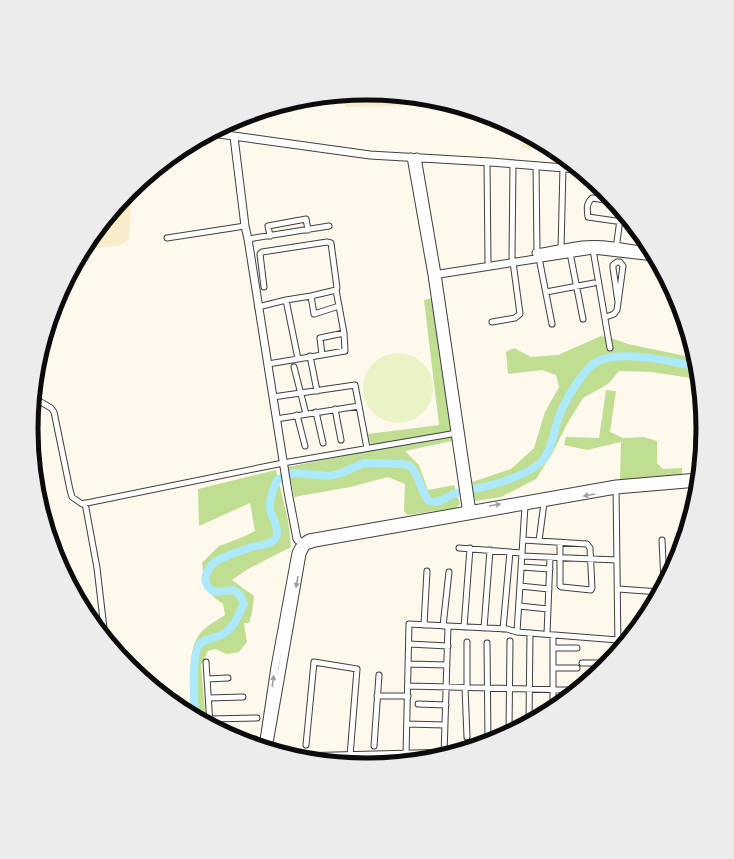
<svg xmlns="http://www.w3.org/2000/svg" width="734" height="859" viewBox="0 0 734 859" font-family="'Times New Roman',serif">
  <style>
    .farmland { fill: #f7edca }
    .forest { fill: #bfde91 }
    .pitch { fill: #eaf3c5 }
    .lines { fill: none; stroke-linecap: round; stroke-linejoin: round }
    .river { stroke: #ace9fb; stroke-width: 8 }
    .minor-casing { stroke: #3f3f3f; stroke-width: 7 }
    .tertiary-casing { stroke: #3f3f3f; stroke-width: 9 }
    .minor { stroke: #fff; stroke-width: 5 }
    .tertiary { stroke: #fff; stroke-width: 7 }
    .oneway { fill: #9e9e9e }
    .rim { fill: none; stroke: #0c0c0c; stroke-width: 5 }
  </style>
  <rect width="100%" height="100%" fill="#fff8ec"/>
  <!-- farmland -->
  <path class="farmland" d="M367,94L402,97V106L345,107L344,96Z
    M522,133L551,149L521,148Z
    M123,200L131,202L129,240L119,246L85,248Z"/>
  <!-- forest -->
  <path class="forest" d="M432,298L452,441L405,451L419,465L428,490L454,485L460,504L456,508L407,515L404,511L405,484L388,477L350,487L294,497L288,467L372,450L368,434L439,425L424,300Z
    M601,336L614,339L628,344L695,358L698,379L651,372L619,371L608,384L583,398L567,424L552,454L536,479L501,497L475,501L472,482L511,469L534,448L545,412L559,387L556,375L542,370L508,374L506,352L514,348L531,357L558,355Z
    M606,390L616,391L610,432L623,438L644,437L657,441V463L663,469L682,468V474L620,480L621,442L587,450L564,445L566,437L599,438Z
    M276,470L288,520L291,547L248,569L232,580L254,596L252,613L249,623H244L247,642L239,652L227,654L215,649L208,651L201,665L206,723L190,714C191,693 187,656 197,638C203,627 216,621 225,615L223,604C203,590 205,586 202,563L219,546L243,537L255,531L250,503L199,526L198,489Z"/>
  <!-- pitch -->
  <path class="pitch" d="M363 388a35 35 0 1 1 70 0a35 35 0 1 1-70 0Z"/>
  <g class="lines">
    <!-- river -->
    <path class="river" d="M195,716C194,703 191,653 200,644C204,639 211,639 216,637C233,632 237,618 244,603L239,594L233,590L214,592C208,588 204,582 206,575C208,570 210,565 215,562C222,557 243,550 252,547C259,545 270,545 275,539C281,530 272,518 270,509C269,499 273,489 277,480L294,473L330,476L341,473L364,463L404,464C406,465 408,465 410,466C419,473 423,500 431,502C439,504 449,495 457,493C462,492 468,491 474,489C494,485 530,475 543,460C554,446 554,425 562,409C568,396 585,367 598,361C624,350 670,361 697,367"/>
    <!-- minor casing -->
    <g class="minor-casing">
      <path id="minor" d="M487,162L488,262
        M536,165L537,253
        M612,201L592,198C586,204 587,209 588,217L630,223
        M270,236L268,226L306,219L308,230
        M167,238L245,226
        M248,239L329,226
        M561,249L563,167
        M616,249L621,212
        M593,250L610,348
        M570,253L583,319
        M512,258L513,163
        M539,258L552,324
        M264,287L260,254L262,252L327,242L331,243L337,288
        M546,292L594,283
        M311,296L314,314L339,306
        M258,307L286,300
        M606,317L614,314L617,310L623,266L620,262H617L613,265V268L618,302
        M492,322L515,318L520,314L513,262
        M310,356L317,391
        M298,359L322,355
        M268,364L298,359L286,300L311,296L336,290L344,333L345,351L322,355L320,338L344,333
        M294,367L306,414
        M273,397L355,385L367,448
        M34,398L51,408L54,412L70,490L72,497L82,504L283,463L457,433
        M335,409L341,440
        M316,412L323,443
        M297,415L305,446
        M276,419L359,406
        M616,487L618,650
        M85,503L97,568L105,637
        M523,540L587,544L590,548L592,588L591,590L562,587L560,586V542
        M662,540L664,583
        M539,541L544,503
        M459,548L522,553
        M522,556L617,560
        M521,567L550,569
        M520,586L549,589
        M618,589L660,592
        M519,606L548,609
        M424,625L427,571
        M443,626L449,572
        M464,627L470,548
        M484,628L490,550
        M503,629L510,552
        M517,632L525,506
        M547,634L550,558
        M467,642V688
        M487,643L488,742
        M409,644L448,646
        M553,648H577
        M206,662L210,725
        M582,663H608
        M408,664L447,665
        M553,668H577
        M207,679L228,678
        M583,679H590
        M408,686L574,690
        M465,688L467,737
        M377,696H408
        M209,698L243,697
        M418,704L446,705
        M553,709V635
        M210,719L257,718
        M529,722L530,633
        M407,724L445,725
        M509,730L510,641
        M237,739H255
        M306,745L314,662L357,669L350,756
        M374,746L379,675
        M406,755L409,624L507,629L517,632L618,640
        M444,755L448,626
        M363,765V756"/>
    </g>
    <!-- tertiary casing -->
    <g class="tertiary-casing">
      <path id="tertiary" d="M212,133L370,155L490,162L577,169
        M234,137L245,226L248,239L288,492L297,539L304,545
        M411,157L432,275L467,514
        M417,157L437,274L472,512
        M536,253C551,251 567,247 582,245C605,243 629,248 651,252
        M433,275L593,250L654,257
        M263,747L275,667L296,553C299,546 302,541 309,538L616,484L698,477
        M268,749L302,554L306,546L315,543L616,490L698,483
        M296,757L453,753"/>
    </g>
    <!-- minor -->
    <use href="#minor" class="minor"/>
    <!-- tertiary -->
    <use href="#tertiary" class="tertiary"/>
  </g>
  <!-- one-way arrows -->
  <defs><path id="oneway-solid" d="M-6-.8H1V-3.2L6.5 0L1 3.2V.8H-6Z"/></defs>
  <g class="oneway">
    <use href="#oneway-solid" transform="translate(589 495) rotate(170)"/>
    <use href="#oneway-solid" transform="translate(495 505) rotate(-10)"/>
    <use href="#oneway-solid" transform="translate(297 582) rotate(100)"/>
    <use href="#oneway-solid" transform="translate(273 681) rotate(-82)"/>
  </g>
  <!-- crop -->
  <path d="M0 0H734V859H0ZM38 429a329 329 0 1 1 658 0a329 329 0 1 1-658 0Z" fill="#ececec" fill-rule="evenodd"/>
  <path class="rim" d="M38 429a329 329 0 1 1 658 0a329 329 0 1 1-658 0Z"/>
</svg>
